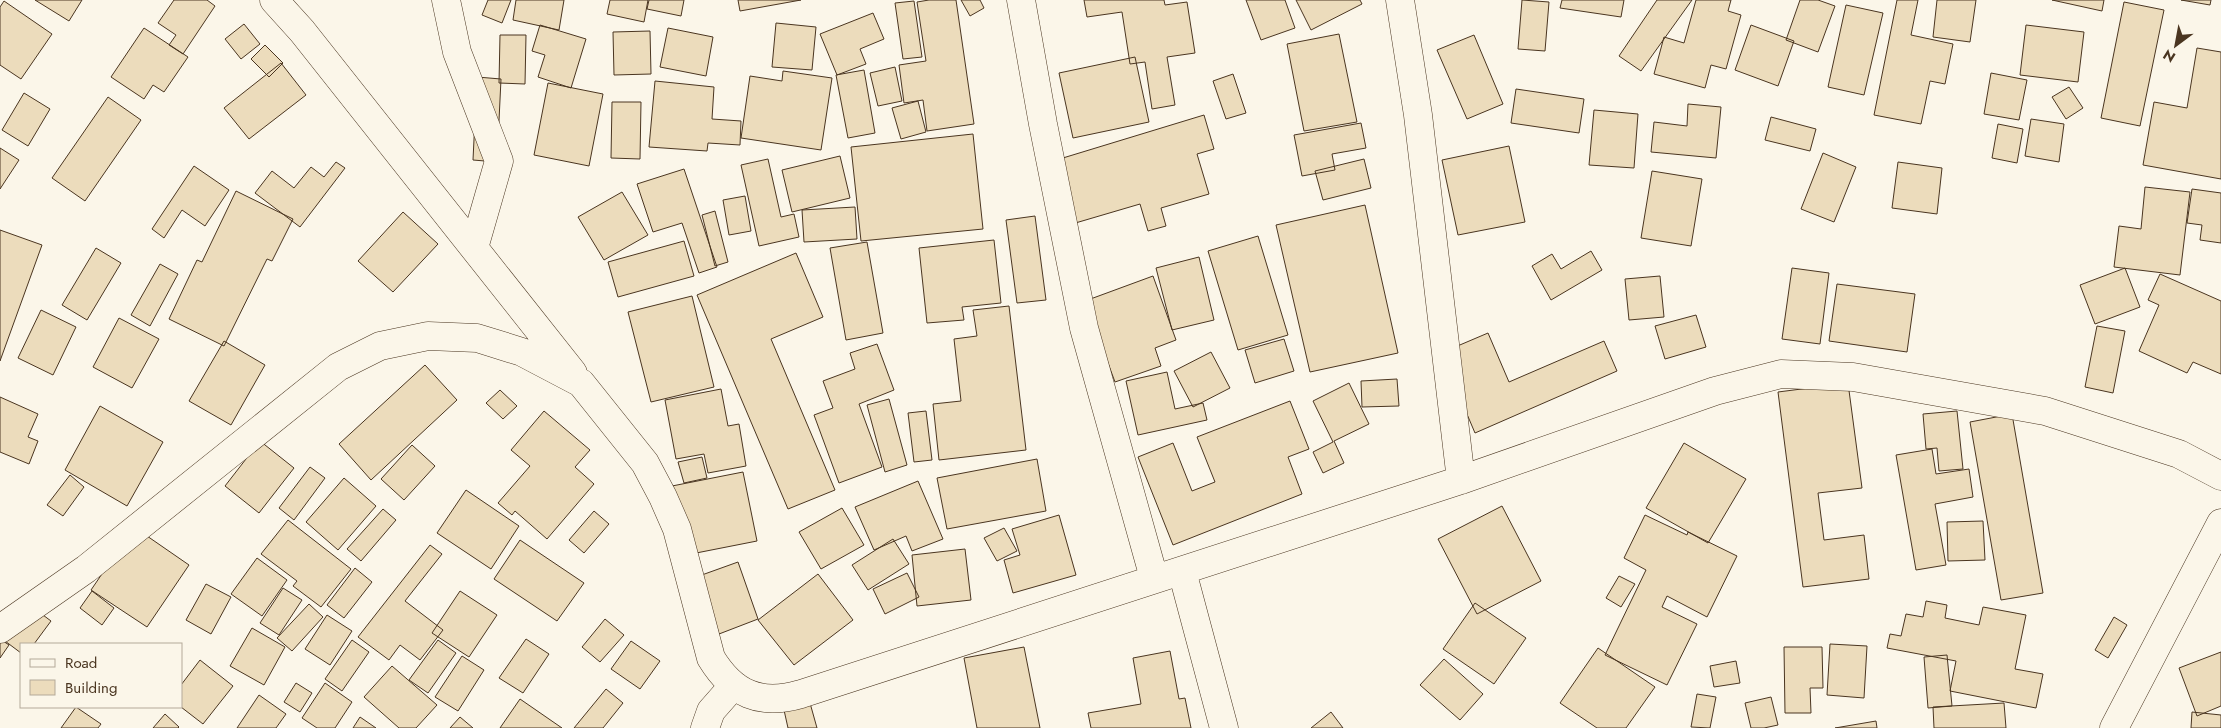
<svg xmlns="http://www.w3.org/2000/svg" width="2221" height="728" viewBox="0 0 2221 728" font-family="Jost,sans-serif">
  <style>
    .building { fill: #ecdcbc; stroke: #4a3520 }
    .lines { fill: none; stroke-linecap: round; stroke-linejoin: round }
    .minor-casing { stroke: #4a3520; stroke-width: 29 }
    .minor { stroke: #fbf6e9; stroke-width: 28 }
  </style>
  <rect width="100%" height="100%" fill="#fbf6e9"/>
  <!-- building -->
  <path class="building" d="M35,0H82L69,21Z
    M174,0H207L215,6L183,54L169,45L176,35L158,23Z
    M488,0H511L502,23L482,15Z
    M516,0H564L559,30L513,20Z
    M610,0H648L644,22L607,14Z
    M649,0H684L681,16L647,9Z
    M738,0H801L740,11Z
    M929,0H956L974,124L927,131L923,100L904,103L899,65L926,61L917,2Z
    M961,0H980L984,8L970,16Z
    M1084,0H1164L1165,5L1187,2L1195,53L1167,57L1175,105L1152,109L1145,62L1130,64L1122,12L1087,17Z
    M1246,0H1285L1295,28L1261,40Z
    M1296,0H1360L1362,4L1311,30Z
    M1522,0L1549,2L1545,51L1518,49Z
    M1562,0H1624L1621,17L1560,8Z
    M1657,0H1692L1641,71L1619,56Z
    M1696,0H1731L1728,11L1741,15L1726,69L1711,65L1705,88L1654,74L1664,37L1684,43Z
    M1800,0H1818L1835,6L1818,52L1786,40Z
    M1897,0H1918L1911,35L1953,44L1945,84L1930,81L1921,124L1874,115Z
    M1937,0H1976L1970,42L1933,37Z
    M2052,0H2104L2102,11Z
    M2181,0H2211L2210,5Z
    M4,1L52,34L21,79L0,65V7Z
    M914,1L922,57L903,59L895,3Z
    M2124,2L2164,10L2140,126L2101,118Z
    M1846,5L1883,13L1864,95L1828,87Z
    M873,13L884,39L860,49L866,64L837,75L820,34Z
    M776,23L816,27L812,70L772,67Z
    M244,24L260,44L241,59L225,39Z
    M540,25L586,39L571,88L538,77L545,55L532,51Z
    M1751,25L1794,41L1778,86L1735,70Z
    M2026,25L2084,32L2078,82L2020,75Z
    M144,28L188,57L164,92L153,85L144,99L111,77Z
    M668,28L713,37L706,76L660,67Z
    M650,31L651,74L614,75L613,32Z
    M1339,34L1357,122L1304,131L1287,44Z
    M500,35H526L525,84L499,83Z
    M1474,35L1503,104L1467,119L1437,50Z
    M265,45L283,63L269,77L251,59Z
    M2197,48L2221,52V179L2143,165L2154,102L2187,108Z
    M1135,57L1149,122L1073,138L1059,73Z
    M281,63L306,95L249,139L224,108Z
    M895,67L902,101L878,106L870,73Z
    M864,70L875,133L848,138L836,75Z
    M783,71L832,78L821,150L741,138L750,76L782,81Z
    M1991,73L2027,80L2019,120L1984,114Z
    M1233,74L1246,113L1226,119L1213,81Z
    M477,77L501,79L497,162L473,160Z
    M655,81L714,87L712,119L741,121L740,145L708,143L707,151L649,147Z
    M548,83L603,94L589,166L534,155Z
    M2069,87L2083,108L2066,119L2052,97Z
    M1516,89L1584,99L1579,133L1511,123Z
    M24,93L50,109L28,146L2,130Z
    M108,97L141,120L85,201L52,178Z
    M918,101L926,132L901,139L892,108Z
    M612,102H641L640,159L611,158Z
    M1688,104L1721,107L1716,158L1651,152L1654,122L1687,126Z
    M1594,110L1638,114L1634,168L1589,165Z
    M1204,115L1214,149L1197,154L1209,194L1161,208L1166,226L1148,231L1140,204L1072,224L1053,161Z
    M1771,117L1816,129L1810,151L1765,140Z
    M2031,119L2064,124L2059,162L2025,156Z
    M1361,123L1366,148L1332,154L1335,170L1302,176L1294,135Z
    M1998,124L2023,129L2017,163L1992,158Z
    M973,134L983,229L861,241L851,147Z
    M1509,146L1525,222L1458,235L1442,160Z
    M0,148L19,160L0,189Z
    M1823,153L1856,167L1834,222L1801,209Z
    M840,156L850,198L792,212L782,170Z
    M768,159L781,217L794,214L799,237L759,246L741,165Z
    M1364,159L1371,188L1323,200L1315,171Z
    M336,162L345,168L300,227L255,193L272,171L294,188L311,167L324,177Z
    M1898,162L1942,168L1937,214L1892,208Z
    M194,166L229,190L205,226L182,210L164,238L152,229Z
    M684,169L717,267L699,273L682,223L653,232L637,184Z
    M1652,171L1702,179L1691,246L1641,238Z
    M2145,187L2190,192L2180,275L2114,267L2119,226L2141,229Z
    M2192,189L2221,193V243L2200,240L2202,225L2187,223Z
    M236,191L293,219L272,261L267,259L224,346L169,319L197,260L202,262Z
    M622,192L648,235L604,260L578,217Z
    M745,196L751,231L729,235L723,200Z
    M1365,205L1398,353L1310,372L1276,225Z
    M855,207L857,239L804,242L802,210Z
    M715,211L728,262L715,266L702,215Z
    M403,212L438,244L393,292L358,261Z
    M1035,216L1046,300L1017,303L1006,220Z
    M0,230L42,245L0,361Z
    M1258,236L1288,335L1238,350L1208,251Z
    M994,240L1001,303L962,307L964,320L927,323L919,248Z
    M684,241L694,276L618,297L608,262Z
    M867,242L883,333L846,340L830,248Z
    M96,248L121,263L87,320L62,305Z
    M1591,251L1602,270L1551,300L1532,266L1552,254L1561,269Z
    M796,253L823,317L771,339L835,490L788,509L697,295Z
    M1199,257L1214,320L1172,330L1156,268Z
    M160,264L178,274L150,326L131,315Z
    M1792,268L1829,273L1820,344L1782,339Z
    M2125,268L2140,307L2095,324L2080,285Z
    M2160,274L2221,301V374L2193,362L2187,373L2139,351L2159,305L2148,300Z
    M1153,276L1176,340L1155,348L1161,366L1115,382L1085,301Z
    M1660,276L1664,317L1629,320L1625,279Z
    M1837,284L1915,294L1907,352L1829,341Z
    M692,296L714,387L651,402L628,312Z
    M1009,306L1026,450L939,460L933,404L961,401L954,339L977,336L973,310Z
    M41,310L76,327L53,375L18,358Z
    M1696,315L1706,347L1665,359L1655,326Z
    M119,318L159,339L132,388L93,367Z
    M2097,326L2125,331L2113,393L2085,387Z
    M1488,333L1509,382L1604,341L1617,371L1475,433L1441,353Z
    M1284,339L1294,371L1255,383L1245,350Z
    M224,341L265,365L231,425L189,401Z
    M877,344L894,390L859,404L882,467L839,483L814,415L833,408L823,381L855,369L850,353Z
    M1211,352L1230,388L1193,407L1174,371Z
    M425,365L457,400L371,480L339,444Z
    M1167,372L1175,409L1203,403L1207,420L1138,435L1126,381Z
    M1397,379L1399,406L1362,407L1361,381Z
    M1349,383L1369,424L1334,441L1344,463L1323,473L1313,452L1333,442L1313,401Z
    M1848,383L1862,488L1818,493L1824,540L1864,535L1869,579L1803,587L1778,392Z
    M721,389L728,426L739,424L746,466L708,473L704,454L676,459L665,400Z
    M500,390L517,406L503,419L486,403Z
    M0,397L38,414L28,437L38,441L29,464L0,452Z
    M889,399L907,465L885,472L867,405Z
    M1290,401L1309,449L1288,457L1302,494L1173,545L1138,457L1173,443L1192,491L1215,482L1197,437Z
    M100,406L163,442L127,506L65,470Z
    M544,411L590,450L575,467L594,484L547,539L515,511L512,515L498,503L530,466L511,450Z
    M926,411L932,460L914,462L908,413Z
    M1957,411L1963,469L1939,471L1937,448L1926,449L1923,414Z
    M2012,414L2043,593L2001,600L1970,422Z
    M260,441L294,468L259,513L225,486Z
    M1684,443L1746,479L1708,543L1646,508Z
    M412,445L435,466L404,500L381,479Z
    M1932,449L1936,474L1969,469L1973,497L1935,504L1946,565L1916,570L1896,455Z
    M702,457L707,478L684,483L678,462Z
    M1037,459L1046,511L947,529L937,478Z
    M310,467L325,478L294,520L279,508Z
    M743,472L757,541L686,555L672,486Z
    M70,475L84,487L63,516L47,505Z
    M344,478L376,506L338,550L306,522Z
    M918,481L943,539L912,551L906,536L874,550L855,507Z
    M466,490L519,526L491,569L437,533Z
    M1502,506L1541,581L1477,614L1438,539Z
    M842,508L864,545L821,569L799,532Z
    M383,509L396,520L361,561L347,549Z
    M594,511L609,524L584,553L569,540Z
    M1059,515L1076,575L1013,593L1004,560L1020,555L1012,529Z
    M1645,515L1687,535L1688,532L1737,556L1707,617L1667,596L1662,607L1697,624L1667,685L1605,655L1646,570L1624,558Z
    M288,520L351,569L321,607L293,586L297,581L261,554Z
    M1983,521L1985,560L1948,561L1947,522Z
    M134,527L189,565L147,627L91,590Z
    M1004,528L1017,551L997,561L984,538Z
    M893,539L909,564L868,590L852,565Z
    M520,540L584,583L557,621L494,579Z
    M430,545L442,554L405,601L443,630L420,660L400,645L389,660L358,637Z
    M965,549L971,600L917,606L912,555Z
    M257,558L287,580L262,616L231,594Z
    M738,562L758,619L719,634L699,576Z
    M355,568L372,582L344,618L327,605Z
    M907,573L919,597L885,614L873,589Z
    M818,574L853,620L794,665L758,620Z
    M1619,576L1635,584L1621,607L1606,598Z
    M206,584L231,597L211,634L186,620Z
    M283,588L302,600L279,635L260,623Z
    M92,591L114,608L102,625L80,608Z
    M460,591L497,615L469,657L432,633Z
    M1926,601L1947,605L1945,618L1979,625L1983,607L2026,615L2015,669L2043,674L2036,708L1950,691L1956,661L1887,648L1890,634L1901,636L1906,614L1923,617Z
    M27,603L51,621L34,644H21V653L1,638Z
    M1475,603L1526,638L1494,684L1443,649Z
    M309,604L323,617L292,651L277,638Z
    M327,615L352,631L330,665L305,649Z
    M2114,617L2127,625L2108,658L2095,650Z
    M605,619L624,635L600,662L582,647Z
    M252,628L285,647L264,685L230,666Z
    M0,639L9,645L0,658Z
    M526,639L549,654L523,693L499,678Z
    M352,640L369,652L342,691L325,679Z
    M438,640L456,653L428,693L409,680Z
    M631,641L660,661L640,689L611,669Z
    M1830,644L1867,646L1864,698L1827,695Z
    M1024,647L1040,728H977L964,658Z
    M1784,647H1822L1823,688H1810L1811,713H1785Z
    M1598,648L1655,687L1626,728H1597L1560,703Z
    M1170,651L1179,699L1185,698L1191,728H1091L1088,713L1141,704L1133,658Z
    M2221,652V706L2197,716L2179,668Z
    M1947,655L1952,706L1928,708L1924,657Z
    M462,656L484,670L458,711L435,697Z
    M1444,659L1483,694L1460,720L1420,685Z
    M200,660L233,686L203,724L181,707V685Z
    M1736,661L1740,683L1714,687L1710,666Z
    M392,666L437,705L416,728H399L364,697Z
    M296,683L312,693L300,712L284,702Z
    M325,683L352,702L335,728H317L302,718Z
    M606,689L623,703L603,728H574Z
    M1697,694L1716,697L1710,728L1691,727Z
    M259,695L286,714L276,728H237Z
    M1771,697L1778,725L1764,728H1751L1745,703Z
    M520,699L562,728H500Z
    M810,703L817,728H788L784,710Z
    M2004,703L2006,728H1934L1933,707Z
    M76,707L101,724L98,728H61Z
    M1331,712L1343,728H1311Z
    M2192,712L2221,715V728H2191Z
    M165,714L179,727L178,728H153Z
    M360,717L376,728H353Z
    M460,717L473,728H450Z
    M1876,721L1877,728H1835Z"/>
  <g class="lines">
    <!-- minor casing -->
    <g class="minor-casing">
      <path id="minor" d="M274,0L302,31L573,373
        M446,0L457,52L499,161L474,248
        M1021,0L1043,124L1084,328L1154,578
        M1400,0L1418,115L1461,480
        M1182,571L1224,728
        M0,629L86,569L338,367L380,346L428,336L477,338L522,352L581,383L645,463L663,497L677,529L711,658C733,694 760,706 801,694L1461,480L1715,391L1781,374L1853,377L2045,411L2179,454L2221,476
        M705,728L711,711L733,686
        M2114,728L2221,523"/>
    </g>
    <!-- minor -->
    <use href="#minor" class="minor"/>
  </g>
  <!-- legend -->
  <rect x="20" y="643" width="162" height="65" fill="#fbf6e9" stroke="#b4a999"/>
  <rect x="30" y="659" width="25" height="8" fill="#fbf6e9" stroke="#b4a999"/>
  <text x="65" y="668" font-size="15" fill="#4a3520">Road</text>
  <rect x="30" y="680" width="25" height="15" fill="#ecdcbc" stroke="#b4a999"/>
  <text x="65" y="693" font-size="15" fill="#4a3520">Building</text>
  <!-- north arrow -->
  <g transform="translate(2176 45) rotate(212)" stroke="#fbf6e9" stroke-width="4" paint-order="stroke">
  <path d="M0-4L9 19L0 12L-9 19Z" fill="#4a3520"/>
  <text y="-8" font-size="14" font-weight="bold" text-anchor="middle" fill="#4a3520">N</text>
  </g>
</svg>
